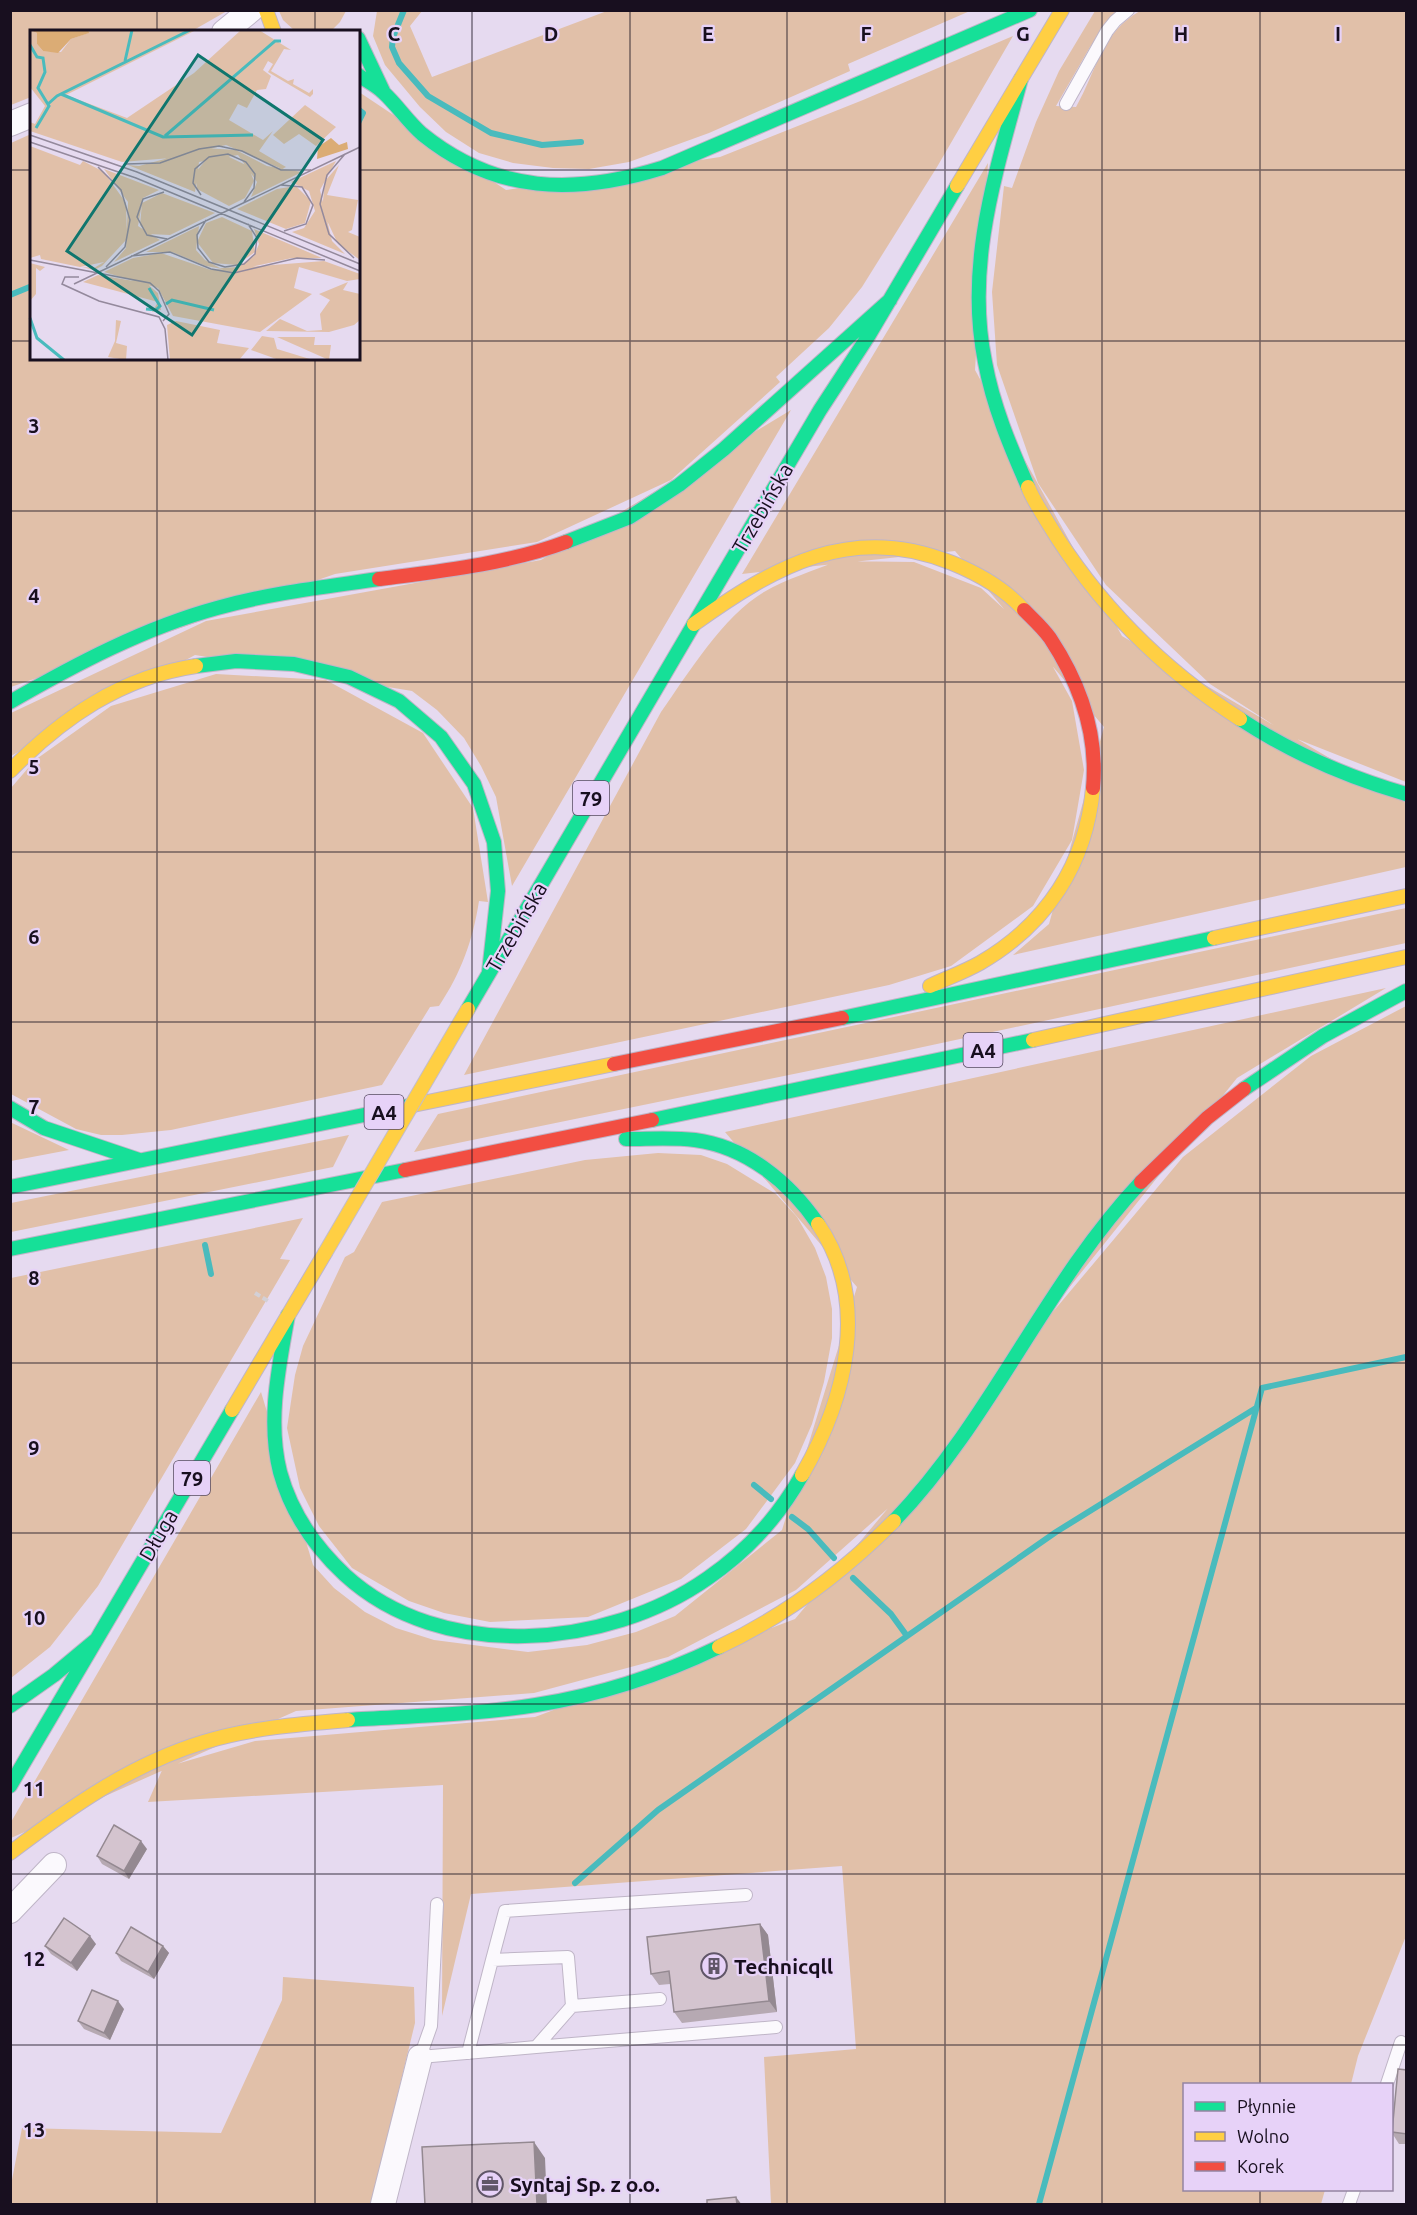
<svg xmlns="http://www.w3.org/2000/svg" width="1417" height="2215" viewBox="0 0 1417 2215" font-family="Ubuntu,sans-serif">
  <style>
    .green { fill: #e1c0a9 }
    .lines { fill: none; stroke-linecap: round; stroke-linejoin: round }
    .stream { stroke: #49bbbd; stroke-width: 6 }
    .lane-casing { stroke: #bfb5c7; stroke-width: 14 }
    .street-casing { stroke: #bfb5c7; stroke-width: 26 }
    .fast-casing { stroke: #bfb5c7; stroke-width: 16 }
    .slow-casing { stroke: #bfb5c7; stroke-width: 16 }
    .jam-casing { stroke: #bfb5c7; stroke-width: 16 }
    .path { stroke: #d3d0d6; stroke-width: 4; stroke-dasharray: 6 3; stroke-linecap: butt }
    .lane { stroke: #fbf9fd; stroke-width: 12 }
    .street { stroke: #fbf9fd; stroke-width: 24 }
    .fast { stroke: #16e098; stroke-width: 14 }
    .slow { stroke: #ffcf43; stroke-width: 14 }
    .jam { stroke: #f24e42; stroke-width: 14 }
    .slow-bridge-casing { stroke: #c4bdc8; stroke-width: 16; stroke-linecap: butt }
    .slow-bridge { stroke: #ffcf43; stroke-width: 14 }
    .wall { fill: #b6a9b2 }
    .shaded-wall { fill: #948991 }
    .building { fill: #d4c4cf; stroke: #948991; stroke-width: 1.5 }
    .grid { fill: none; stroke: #180f1f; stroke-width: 1.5; stroke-opacity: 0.55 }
    .labels { text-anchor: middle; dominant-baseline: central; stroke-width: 4.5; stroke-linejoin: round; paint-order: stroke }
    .shield { fill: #e7d2f8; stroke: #564a60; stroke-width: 1.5 }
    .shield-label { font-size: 20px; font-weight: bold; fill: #180f1f }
    .street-label { font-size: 21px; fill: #180f1f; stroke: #e7d2f8 }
    .poi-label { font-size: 21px; font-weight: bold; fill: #180f1f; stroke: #e7d2f8; text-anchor: start }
    .inset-river { fill: none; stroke: #49bbbd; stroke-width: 3 }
    .inset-road { fill: none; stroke: #94899c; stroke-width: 1.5 }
    .view { fill: #0f766e; fill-opacity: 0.15; stroke: #0f766e; stroke-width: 3 }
    .inset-edge { fill: none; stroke: #180f1f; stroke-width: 3 }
    .grid-label { font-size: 20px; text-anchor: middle; font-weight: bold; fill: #180f1f; stroke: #e7d2f8; stroke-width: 4.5; stroke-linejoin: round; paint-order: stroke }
  </style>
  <rect width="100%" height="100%" fill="#e6daf0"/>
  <!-- green -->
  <path class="green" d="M11,10H227V11L192,31L32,32L31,97L11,105Z
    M279,11H346L340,22L330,32L295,31L283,20Z
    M377,11H422L410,26L432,77L607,11H970L848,64L850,71L709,133L629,162L589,169L553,168L513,163L479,153L446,132L420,107L385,65L373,36Z
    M1095,11H1116L1090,47L1056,106L1076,107C1097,70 1101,33 1140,11H1406V782L1292,737L1210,684L1106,585L1038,483L997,365L992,292L1004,186L1012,188L1036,122L1059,71Z
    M1013,36L937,167L862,287L829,328L776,377L780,382L671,480L537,542L335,574L11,687V143L31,134L32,358H358L359,92L506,190L720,157L863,100Z
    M988,163L975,370L1122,636L1406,803V867L1013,955L1049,924L1104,727L955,551L742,574Z
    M791,410L512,886L496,797L481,766L464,738L437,710L412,691L195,655L11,756V713L206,621L541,560Z
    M837,561L914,562L981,588L1038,640L1072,701L1084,770L1072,840L1033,906L951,966L889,985L464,1075L661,712C688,674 723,616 764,592C786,579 813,571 837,561Z
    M216,674L326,680L423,733L473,808L488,902L479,901C473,940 461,973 439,1006L430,1007L382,1085L171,1130L122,1135H101L76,1129L11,1094V788L35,760L111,706Z
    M1406,908V943L872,1058L414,1152L438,1114Z
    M1386,988L1237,1078L903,1495L796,1590L668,1657L534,1693L296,1711L11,1838V1822L261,1392L313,1565L334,1588L365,1612L396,1628L434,1640L528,1652L587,1645L636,1632L675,1616L782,1530L857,1287L725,1132Z
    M1406,1006V1936L1358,2056L1351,2084H1184V2190H1325L1321,2204H771L764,2057L856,2049L842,1866L471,1894L442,2016L443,1785L148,1802L163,1768L255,1741L535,1717L795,1619L1183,1157L1311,1056Z
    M10,1122L69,1150L11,1161Z
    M349,1135L333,1167L11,1232V1203Z
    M658,1153L701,1155L727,1164L776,1194L797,1217L815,1248L826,1277L832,1309V1338L824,1382L812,1424L795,1463L746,1529L681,1579L588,1617L490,1622L444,1613L409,1601L352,1568L319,1526L300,1488L287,1428L295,1375L303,1346L345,1257L354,1252L382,1202L585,1160Z
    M303,1218L280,1259L290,1260L98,1586L50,1647L11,1678V1278Z
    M283,1977L414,1987L415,2023L371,2204H11V2185L22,2128L221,2133L282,2000Z"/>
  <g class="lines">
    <!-- stream -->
    <path class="stream" d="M404,10L393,37L392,47L399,63L428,96L491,133L542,145L581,142
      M358,109L363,113L358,123
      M10,295L32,286
      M205,1245L211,1274
      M754,1485L771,1499
      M792,1517L808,1529L834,1558
      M853,1578L891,1614L907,1636
      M575,1883L658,1810L1056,1532L1256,1408
      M1039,2204L1262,1388L1406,1357"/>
    <!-- lane casing -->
    <g class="lane-casing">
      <path id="lane" d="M1066,104L1107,31L1115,21L1128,10
        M437,1904L431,2026L420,2057L536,2047L572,2006L660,1999
        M492,1960L505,1911L746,1895
        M536,2047L776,2027
        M468,2053L492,1960L568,1957L572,2006
        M1387,2084L1401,2042
        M1349,2204L1354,2190"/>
    </g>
    <!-- street casing -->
    <g class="street-casing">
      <path id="street" d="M224,32L251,10
        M10,124L32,115
        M10,1911L54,1865
        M383,2204L420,2057"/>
    </g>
    <!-- fast casing -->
    <g class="fast-casing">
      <path id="fast" d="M358,38L383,91
        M358,75C367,81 377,86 384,93C398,106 408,122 422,134C496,194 575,195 662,168L1030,10
        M1021,79C996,172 965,265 985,362C993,406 1010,446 1028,487
        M566,542L630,517L679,485L724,449L890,300
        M694,624L820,410L869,335L957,186
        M196,666L236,661L294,664L349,677L399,701L441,737L474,784L494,842L498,891L489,972
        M10,702C76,664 144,628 217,608C270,593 325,587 379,579
        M1240,719C1292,753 1347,777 1406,794
        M468,1009L694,624
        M842,1018L1214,938
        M1244,1089L1323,1036L1406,991
        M10,1108L44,1128L139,1160
        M652,1120L1033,1040
        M626,1139C649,1139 672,1137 695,1140C747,1147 789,1182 818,1224
        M10,1187L413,1105
        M10,1249L405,1170
        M288,1315C279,1366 267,1421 280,1472C291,1512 315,1547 345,1575C441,1663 607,1649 708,1578C747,1551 779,1516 802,1475
        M894,1521C992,1419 1045,1284 1141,1182
        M10,1706L54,1675L96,1640
        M348,1720C410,1716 474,1715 536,1705C600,1695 661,1675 719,1647
        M10,1786L232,1410"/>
    </g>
    <!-- slow casing -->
    <g class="slow-casing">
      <path id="slow" d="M266,10L274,32
        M957,186L1062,10
        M1028,487C1033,500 1041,511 1048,523C1096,602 1162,669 1240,719
        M694,624C775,566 852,522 952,563C979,574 1005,589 1024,610
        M10,771C62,718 121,677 196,666
        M1214,938L1406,896
        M930,986C947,978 964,972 980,963C1047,924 1086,864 1093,788
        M1033,1040L1406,957
        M413,1105L614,1064
        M232,1410L325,1253
        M802,1475C846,1399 871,1301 818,1224
        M719,1647C785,1616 843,1572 894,1521
        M10,1853C69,1808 131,1764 204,1742C250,1728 300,1724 348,1720"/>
    </g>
    <!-- jam casing -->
    <g class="jam-casing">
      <path id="jam" d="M379,579C441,571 507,564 566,542
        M1024,610C1033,619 1043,628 1050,638C1079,682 1098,734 1093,788
        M614,1064L842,1018
        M405,1170L652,1120
        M1141,1182L1207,1118L1244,1089"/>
    </g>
    <!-- path -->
    <path class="path" d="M255,1293L268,1301"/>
    <!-- lane -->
    <use href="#lane" class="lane"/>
    <!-- street -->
    <use href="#street" class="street"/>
    <!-- fast -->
    <use href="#fast" class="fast"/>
    <!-- slow -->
    <use href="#slow" class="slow"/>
    <!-- jam -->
    <use href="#jam" class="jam"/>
    <!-- slow-bridge casing -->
    <g class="slow-bridge-casing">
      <path id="slow-bridge" d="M325,1253L468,1009"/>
    </g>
    <!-- slow-bridge -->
    <use href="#slow-bridge" class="slow-bridge"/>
  </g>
  <!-- wall -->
  <path class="wall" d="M147,1849L129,1879L102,1864L97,1856Z
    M760,1924L768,1935L777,2012L682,2023L674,2012L670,1984L659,1985L651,1974Z
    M96,1944L77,1971L51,1954L45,1946Z
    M163,1946L169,1953L154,1979L121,1961L116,1953Z
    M124,2009L110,2040L84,2029L78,2021Z
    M1407,2070V2144H1399L1392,2133Z"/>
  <!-- shaded-wall -->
  <path class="shaded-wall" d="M141,1841L147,1849L129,1879L124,1871Z
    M760,1924L768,1935L777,2012L769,2001Z
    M90,1936L96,1944L77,1971L71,1963Z
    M163,1946L169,1953L154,1979L148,1972Z
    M118,2001L124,2009L110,2040L104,2033Z
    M534,2142L545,2158L547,2205H537Z
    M736,2197L742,2205H737Z"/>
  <!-- building -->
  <path class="building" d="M114,1825L141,1841L124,1871L97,1856Z
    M64,1918L90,1936L71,1963L45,1946Z
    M760,1924L769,2001L674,2012L669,1971L651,1974L647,1937Z
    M131,1927L163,1946L148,1972L116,1953Z
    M92,1990L118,2001L104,2033L78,2021Z
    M1398,2069L1407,2070V2134L1392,2132Z
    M534,2142L537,2205H425L422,2147Z
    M736,2197L737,2205H707V2200Z"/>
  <!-- grid -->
  <path class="grid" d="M157,10V32M315,10V32M472,10V2204M630,10V2204M787,10V2204M945,10V2204M1102,10V2204M1260,10V2084M10,170H32M358,170H1406M10,341H32M358,341H1406M157,358V2204M315,358V2204M10,511H1406M10,682H1406M10,852H1406M10,1022H1406M10,1193H1406M10,1363H1406M10,1533H1406M10,1704H1406M10,1874H1406M10,2045H1406M1260,2190V2204"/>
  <!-- icons -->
  <defs>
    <g id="building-ring" transform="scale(1.35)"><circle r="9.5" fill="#e7d2f8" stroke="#605668" stroke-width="1.5"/><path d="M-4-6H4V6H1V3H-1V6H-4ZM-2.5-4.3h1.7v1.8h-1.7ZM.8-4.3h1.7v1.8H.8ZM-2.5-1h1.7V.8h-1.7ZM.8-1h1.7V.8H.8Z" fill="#605668"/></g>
    <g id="office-ring" transform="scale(1.35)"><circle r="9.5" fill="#e7d2f8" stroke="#605668" stroke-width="1.5"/><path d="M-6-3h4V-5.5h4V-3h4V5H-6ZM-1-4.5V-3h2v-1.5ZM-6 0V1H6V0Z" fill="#605668"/></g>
  </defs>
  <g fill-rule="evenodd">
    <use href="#building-ring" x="714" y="1966"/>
    <use href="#office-ring" x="490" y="2184"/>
  </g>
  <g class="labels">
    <!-- shield labels -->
    <g class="shield">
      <rect x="573" y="781" width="36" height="34" rx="4.5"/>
      <rect x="963.5" y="1033" width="39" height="34" rx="4.5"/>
      <rect x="364.5" y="1095" width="39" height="34" rx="4.5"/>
      <rect x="174" y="1461" width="36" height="34" rx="4.5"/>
    </g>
    <g class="shield-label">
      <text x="591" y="798">79</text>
      <text x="983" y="1050">A4</text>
      <text x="384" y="1112">A4</text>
      <text x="192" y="1478">79</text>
    </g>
    <!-- street labels -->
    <g class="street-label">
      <text transform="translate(762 508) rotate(-60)">Trzebińska</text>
      <text transform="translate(516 927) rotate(-60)">Trzebińska</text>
      <text transform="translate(158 1535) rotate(-60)">Długa</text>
    </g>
    <!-- poi labels -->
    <g class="poi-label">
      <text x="734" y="1966">Technicqll</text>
      <text x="510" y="2184">Syntaj Sp. z o.o.</text>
    </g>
  </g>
  <!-- overview -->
  <g transform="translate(30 30)">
    <rect width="330" height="330" fill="#e6daf0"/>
    <path d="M0,0L7,3V14L13,21L31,22L41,9L58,3V0H166L36,65L97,88L164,43L211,0H229L261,20L254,19L241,41L258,51L264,49L263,54L279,63L283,59V64L280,67L238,42L243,34L238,31L233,40L241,46L236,59L227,60L217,78L208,74L199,90L233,110L243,101L229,121L256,137L252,139L196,115L141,128L92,132L0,101V92L5,94L15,76L0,57ZM275,75L306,97L286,116L269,104L254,114L243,105ZM0,116L50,135L53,131L74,142L96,173L97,209L72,236L64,240L52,237L64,238L74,232L50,237L11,229L10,225L0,228ZM175,118L206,120L237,136L272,142L221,167L227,152L208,125L169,132L165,162L98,135L109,136ZM195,125L218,136L224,151L215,168L199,176L167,159L165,143L175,131ZM306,131L290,160L302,211L315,224L262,202L274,198L285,181L279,161L261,152ZM309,135L297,165L328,170L322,200L318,202L330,207V230L308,214L292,180L295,151ZM74,139L129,160L113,168L108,196L130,210L84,232L96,218L98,172ZM266,156L281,171L275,193L256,199L207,179L247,159ZM132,163L185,183L140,205L117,204L110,195L112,173ZM192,187L222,201L225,222L207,235L183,233L167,212L176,193ZM169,196L166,220L175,230L190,238L208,237L224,226L229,214L224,199L292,228H262L203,241L176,236L142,222H116ZM131,223L181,240L294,231L330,244V249L317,251L269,237L264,258L282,264L230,302L143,286L128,258L74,242L103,228ZM0,233L15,237L10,241L6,238V264L0,271ZM68,245L116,253L128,263L131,280L122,282L128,272L53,252ZM318,252L313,260L330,264V290L324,295L299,302L236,301L250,289L277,301L292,300L290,284L300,270L289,264ZM86,290L91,291L86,313L97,316L96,330L78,327L85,311ZM146,291L190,300L187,313L219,318L209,330H140L137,295ZM232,306L244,308L247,319L283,330H249L221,320ZM247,307H285L284,315H301L299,330Z" fill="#e1c0a9"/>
    <path d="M58,0L59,3L41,9L28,23L13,21L7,14V3L2,1ZM301,108L309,115L317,112L318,119L287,129L288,117Z" fill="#dbac75"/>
    <path class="inset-river" d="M0,15L7,27L13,28L15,42L8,58L19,76L6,98M95,31L102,0M31,64L133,107L223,105M18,74L27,66L160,0M135,106L245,11H251M136,274L142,270L184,280M116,279L126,280L130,276L119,258M0,288L7,308L34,330"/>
    <path class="inset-road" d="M0,105L107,142L330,234M0,112L106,148L330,241M315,124L297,145L290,174L299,204L324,228M96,134L130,133L169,119L189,116L212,121L251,140H281M68,137L91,160L100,190L95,217L76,237M251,155L272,157L283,175L276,194L254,201M134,162L113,169L107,187L117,205L137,209M171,165L163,153L165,139L179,127L198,124L216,132L225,144L224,158L214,172M176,190L167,205L168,218L179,232L195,237L214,234L225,224L227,208L218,194M101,226L140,222L181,239L204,243L267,228L295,230M0,230L120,253L129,261L139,284L133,291M49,247H35L32,254L69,271L129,287L135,299L138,330M44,254L330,117"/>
    <path class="view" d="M168,25L293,110L162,305L37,221Z"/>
    <rect width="330" height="330" class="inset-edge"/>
  </g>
  <g class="grid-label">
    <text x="394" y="41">C</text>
    <text x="551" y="41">D</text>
    <text x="708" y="41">E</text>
    <text x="866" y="41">F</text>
    <text x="1023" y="41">G</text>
    <text x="1181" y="41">H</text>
    <text x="1338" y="41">I</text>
    <text x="34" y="433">3</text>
    <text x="34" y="603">4</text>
    <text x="34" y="774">5</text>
    <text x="34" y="944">6</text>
    <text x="34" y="1114">7</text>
    <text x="34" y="1285">8</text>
    <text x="34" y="1455">9</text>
    <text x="34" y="1625">10</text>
    <text x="34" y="1796">11</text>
    <text x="34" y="1966">12</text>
    <text x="34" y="2137">13</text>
  </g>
  <!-- border -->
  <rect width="1417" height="2215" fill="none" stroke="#180f1f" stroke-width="24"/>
  <!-- legend -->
  <rect x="1183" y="2083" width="210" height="108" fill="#e7d2f8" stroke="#9484a1" stroke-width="1.5"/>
  <rect x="1195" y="2102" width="30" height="9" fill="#16e098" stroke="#9484a1" stroke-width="1.5"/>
  <text x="1237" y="2113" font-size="18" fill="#180f1f">Płynnie</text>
  <rect x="1195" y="2132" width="30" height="9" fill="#ffcf43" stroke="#9484a1" stroke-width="1.5"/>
  <text x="1237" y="2143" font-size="18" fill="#180f1f">Wolno</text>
  <rect x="1195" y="2162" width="30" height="9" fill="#f24e42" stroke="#9484a1" stroke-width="1.5"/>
  <text x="1237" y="2173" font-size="18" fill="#180f1f">Korek</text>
</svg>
